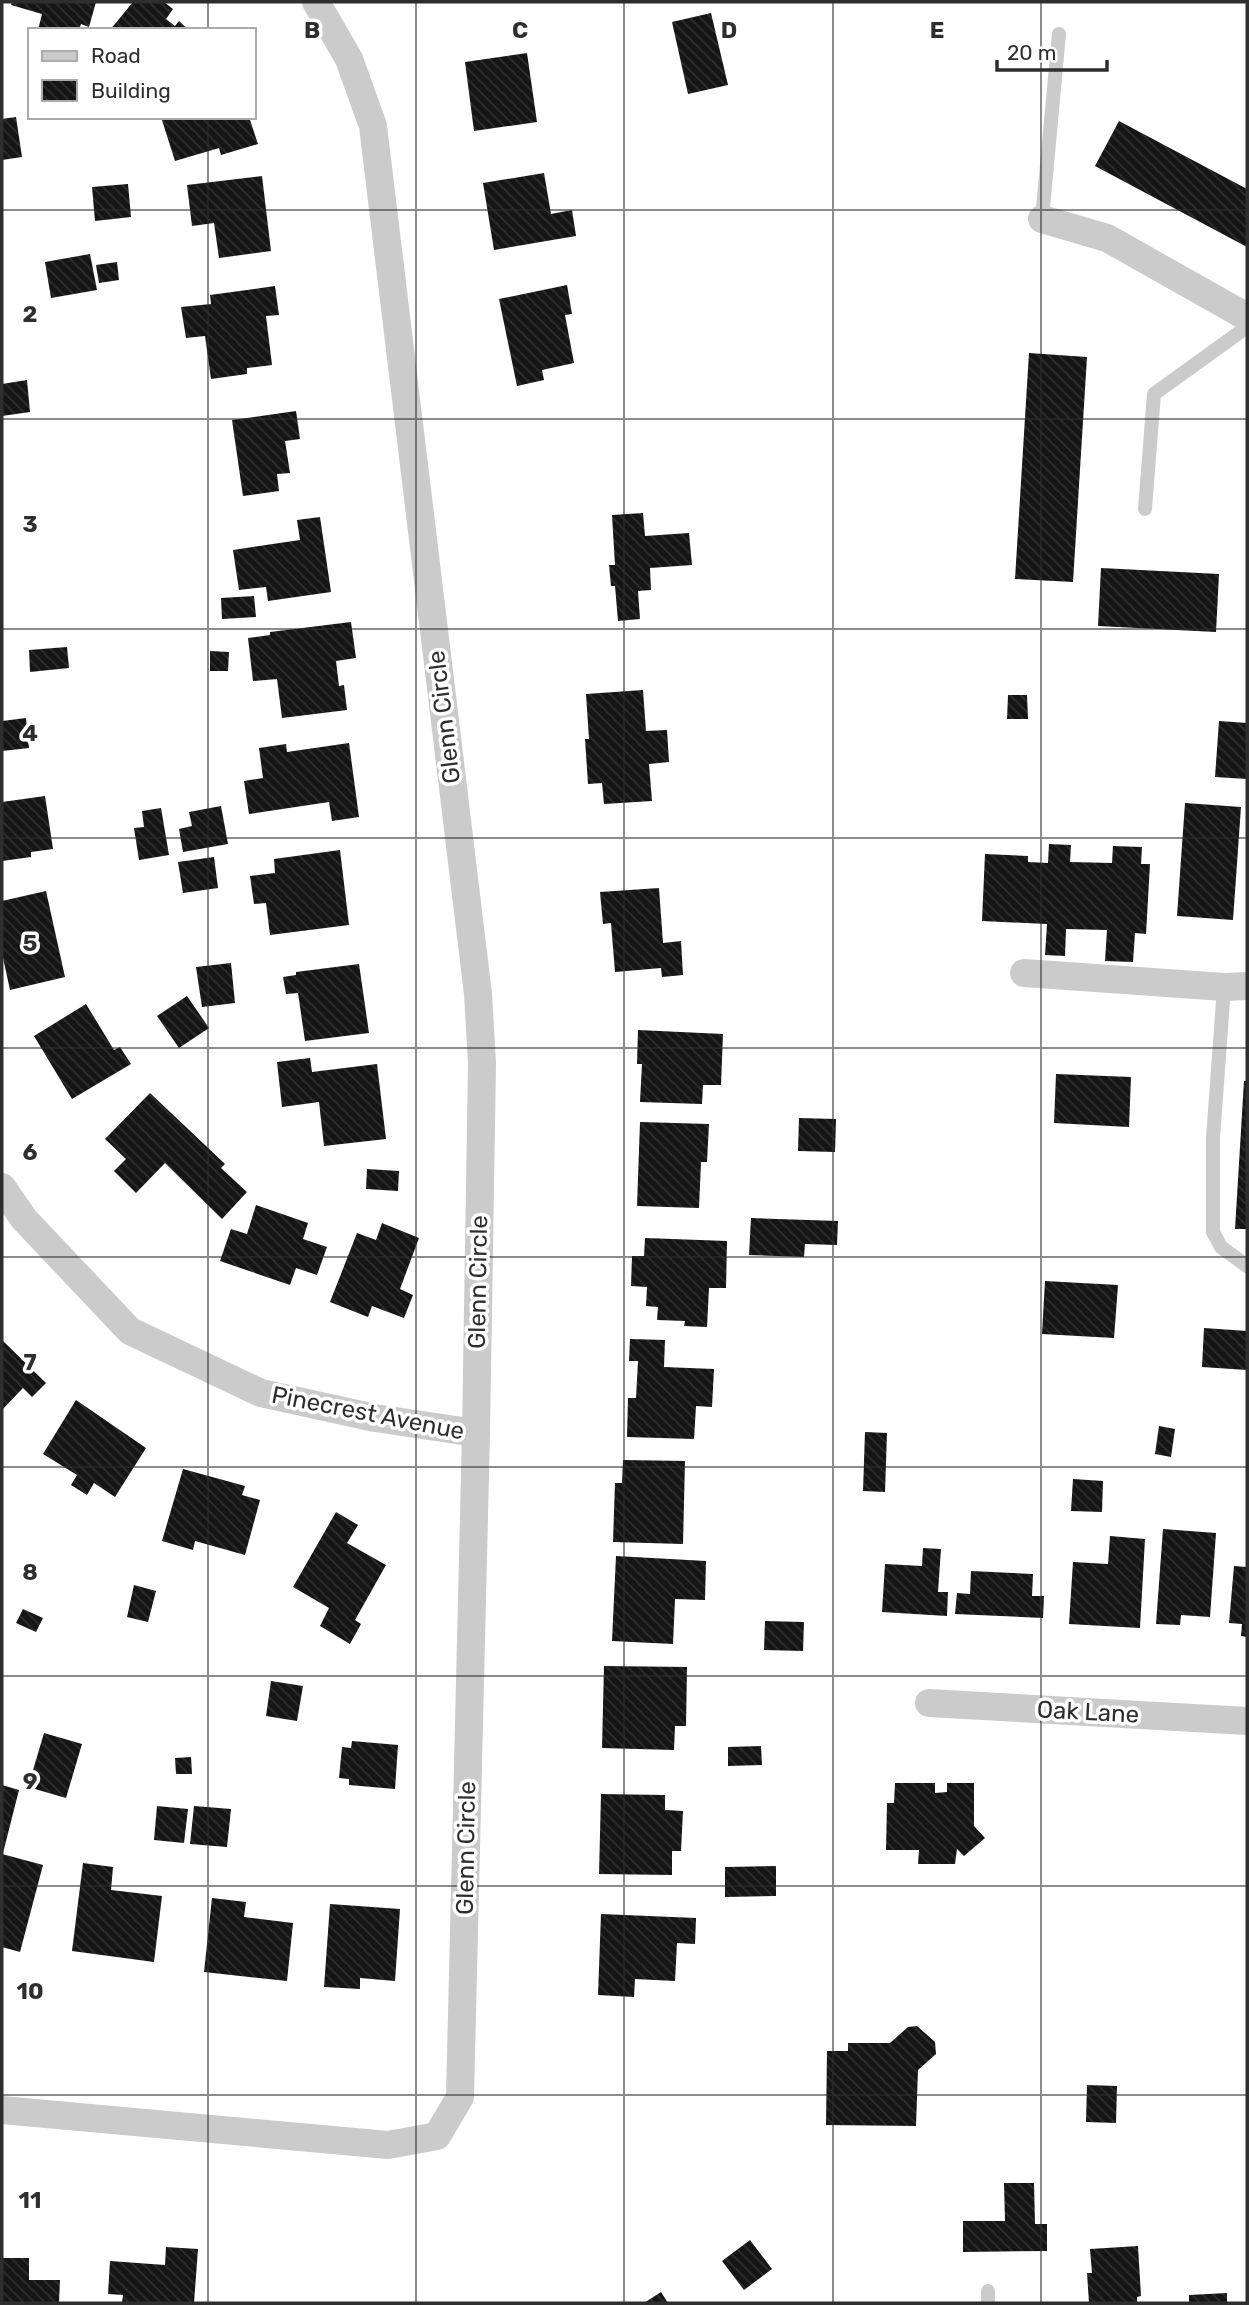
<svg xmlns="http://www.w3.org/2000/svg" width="1249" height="2305" viewBox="0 0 1249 2305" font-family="Rubik,sans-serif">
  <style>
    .building { fill: url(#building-back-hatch) }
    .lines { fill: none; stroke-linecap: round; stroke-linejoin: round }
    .service { stroke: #cbcbcb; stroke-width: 14 }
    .minor { stroke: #cbcbcb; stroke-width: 28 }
    .grid { fill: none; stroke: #2e2e2e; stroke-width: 2; stroke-opacity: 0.55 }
    .labels { text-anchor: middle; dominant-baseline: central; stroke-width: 7; stroke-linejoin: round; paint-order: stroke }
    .street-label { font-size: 24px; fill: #2e2e2e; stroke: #fff }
    .grid-label { font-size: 23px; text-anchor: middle; font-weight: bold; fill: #2e2e2e; stroke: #fff; stroke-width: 7; stroke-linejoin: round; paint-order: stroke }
  </style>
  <defs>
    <pattern id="building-back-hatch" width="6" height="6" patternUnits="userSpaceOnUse" patternTransform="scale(1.75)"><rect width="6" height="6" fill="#151515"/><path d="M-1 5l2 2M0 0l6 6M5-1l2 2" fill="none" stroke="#2f2f2f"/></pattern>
  </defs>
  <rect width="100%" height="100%" fill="#fff"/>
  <!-- building -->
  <path class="building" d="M12,2H96L89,27L81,24L79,30H38L42,14L11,5Z
    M133,2H164L173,9L166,19L175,26L179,21L189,30H110Z
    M711,13L728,85L688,94L672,22Z
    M527,53L537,122L474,131L465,62Z
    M16,117L22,157L2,160V119Z
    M161,117H249L258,144L221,155L219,148L175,161Z
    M1119,121L1247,189V247L1095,166Z
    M544,173L551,214L572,210L576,236L494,250L483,183Z
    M262,176L271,251L219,258L214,223L192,226L187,185Z
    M128,184L131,217L95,221L92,187Z
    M90,254L97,290L51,298L45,262Z
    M117,262L119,280L99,283L96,265Z
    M567,285L572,314L565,315L574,363L542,370L544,380L517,386L499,299Z
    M275,286L279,315L266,316L272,365L247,368V374L211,379L205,336L186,338L181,307L211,304L210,295Z
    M1029,353L1087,357L1073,582L1015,579Z
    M27,380L30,412L2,416V384Z
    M296,411L300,439L285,441L290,473L277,474L279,491L243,496L232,420Z
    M643,513L645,536L689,533L692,565L650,568L651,590L638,591L640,619L618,621L615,586H611L609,565H615L612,515Z
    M320,517L331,592L268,601L266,587L239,590L233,550L300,540L297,520Z
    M1101,568L1219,574L1216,632L1098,626Z
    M254,596L256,617L222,619L221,598Z
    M351,622L356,658L336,661L339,686L344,685L347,710L282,718L277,679L253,681L248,638L270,635V632Z
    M67,647L69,668L30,672L29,650Z
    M210,651L229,652L228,671H210Z
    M643,690L646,731L667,730L669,762L649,764L652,801L604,804L602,783L588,784L585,739H589L586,694Z
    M1008,695H1027L1028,719H1007Z
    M26,718L29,748L2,751V721Z
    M1219,721L1247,723V779L1215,777Z
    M349,743L359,817L332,821L329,802L249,814L244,781L263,778L259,748L286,744L287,752Z
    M45,796L53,849L31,852V857L2,861V802Z
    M1185,803L1241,807L1233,920L1177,916Z
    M221,806L228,844L183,852L179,829L192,826L189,812Z
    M161,808L169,855L139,860L134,828L144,827L142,811Z
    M1049,844L1071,845L1070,862L1112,863L1113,846L1142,847L1141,864H1150L1146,934L1135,933L1133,962L1105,961L1107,930L1066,929L1065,956L1045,955L1047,924L982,921L985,854L1028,856V862L1048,863Z
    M340,850L349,925L270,935L266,903L254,904L250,876L275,873L274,859Z
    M214,857L218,888L183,893L178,862Z
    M659,888L663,943L681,941L683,975L662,977L661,968L615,972L611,923L603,924L600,892Z
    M46,891L65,977L10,990L2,953V901Z
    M231,963L235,1003L202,1007L196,967Z
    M359,964L369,1033L305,1041L298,993L286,994L283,977L296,975V972Z
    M187,996L209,1028L179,1048L157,1016Z
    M86,1004L114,1050L120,1047L131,1064L72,1099L34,1036Z
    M638,1030L723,1034L721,1085H703L702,1104L640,1102L642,1064H637Z
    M310,1058L312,1072L377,1064L386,1139L324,1146L319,1102L282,1107L277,1062Z
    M1056,1074L1131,1077L1129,1127L1054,1123Z
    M1244,1081H1247V1229H1235Z
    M150,1093L225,1164L221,1168L247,1192L222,1219L165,1163L136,1193L114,1171L126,1159L105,1139Z
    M799,1118L836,1119L835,1152L798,1151Z
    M640,1122L709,1124L707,1162H701L699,1208L637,1206Z
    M367,1169L399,1171L398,1191L366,1189Z
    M256,1205L308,1223L303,1239L327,1247L317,1275L296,1268L290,1285L220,1261L231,1229L247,1234Z
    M751,1218L838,1221L837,1245L805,1244L804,1257L749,1255Z
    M382,1223L419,1238L400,1289L413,1295L404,1318L372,1306L368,1317L330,1302L357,1233L376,1240Z
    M645,1238L727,1241L726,1288H709L707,1327L684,1326L685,1321L657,1320L658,1307L646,1306L647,1287L631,1286L632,1256H644Z
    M1045,1281L1118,1285L1114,1338L1042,1334Z
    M1204,1328L1247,1331V1370L1202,1367Z
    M630,1339L665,1340L664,1367L714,1369L712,1407L696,1406L694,1439L627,1437L628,1398H636L638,1361H629Z
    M2,1340L46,1383L32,1397L23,1388L2,1410Z
    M76,1400L146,1448L115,1497L94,1483L87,1495L71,1485L77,1475L43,1454Z
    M1159,1426L1175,1429L1171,1457L1155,1454Z
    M865,1432L887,1433L885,1492L863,1491Z
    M623,1460L685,1461L683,1544L613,1542L615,1483H622Z
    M183,1469L245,1486L242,1495L260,1500L245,1555L195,1541L193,1550L162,1541Z
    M1073,1479L1103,1481L1102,1512L1071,1511Z
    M336,1512L358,1525L347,1543L386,1565L355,1620L361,1624L350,1644L320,1626L329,1608L293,1587Z
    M1163,1529L1216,1533L1210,1617L1181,1615L1180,1625L1156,1624Z
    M1110,1536L1145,1539L1140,1628L1069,1624L1073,1562L1108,1564Z
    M923,1548L941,1549L938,1592H948L947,1616L882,1612L885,1564L922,1566Z
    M616,1556L706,1561L705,1600L675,1599L673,1644L612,1641Z
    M1234,1566L1247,1567V1637L1241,1636L1242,1624L1229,1623Z
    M971,1571L1033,1574L1032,1596H1044L1043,1618L955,1614L957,1593L970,1594Z
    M134,1585L156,1591L148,1622L127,1617Z
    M23,1609L43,1618L36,1632L16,1623Z
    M765,1621L804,1622L803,1651L764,1650Z
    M604,1666L687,1667L686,1726H675L674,1750L602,1748Z
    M271,1681L303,1686L297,1721L266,1716Z
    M44,1733L82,1744L66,1798L28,1787Z
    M352,1741L398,1745L395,1789L349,1785V1779L339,1778L342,1747L351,1748Z
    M761,1746L762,1765L728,1766V1747Z
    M191,1757L192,1774H176L175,1758Z
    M895,1783H935V1793L947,1792V1783H974V1826L985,1838L964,1856L957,1849L955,1864H918L919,1850H886L887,1803H894Z
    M2,1785L19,1790L3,1853H2Z
    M601,1794L665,1795V1810L683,1811L681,1851H672V1875L599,1874Z
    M157,1806L188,1809L184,1843L154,1840Z
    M194,1806L231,1809L227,1847L190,1844Z
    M2,1854L43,1865L20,1952L2,1947Z
    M83,1863L113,1867L111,1890L162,1896L154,1962L72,1951Z
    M776,1866V1896L725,1897V1867Z
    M212,1898L246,1902L244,1917L293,1923L287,1981L204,1972Z
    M330,1904L400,1909L395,1981L360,1978V1989L324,1987Z
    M601,1914L696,1918L695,1944L677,1943L675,1981L635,1979L634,1997L598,1995Z
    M917,2026L935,2042L936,2054L918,2070L916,2126L826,2125L827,2051H848V2043H890L908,2027Z
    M1087,2085L1117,2086L1116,2123L1086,2122Z
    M1004,2183H1034L1035,2224H1047V2251L963,2252V2221H1005Z
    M750,2240L772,2269L744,2290L722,2261Z
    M1138,2246L1141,2296L1137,2297V2303H1089L1087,2273H1092L1090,2249Z
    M166,2247L198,2249L194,2303H122L123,2295L108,2294L110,2261L165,2265Z
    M2,2258H29V2280H60L59,2303H2Z
    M661,2292L668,2303H644Z
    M1227,2293V2303H1189V2295Z"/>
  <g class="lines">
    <!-- service -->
    <path class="service" d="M1042,219L1059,34
      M1145,509L1154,394L1247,327
      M1224,987L1213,1138V1232L1221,1247L1247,1266
      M988,2303V2291"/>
    <!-- minor -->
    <path class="minor" d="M1042,219L1107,238L1247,317
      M1024,973L1224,987L1247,986
      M2,1187L24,1219L130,1331L261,1393L375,1418L476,1433
      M929,1703L1247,1721
      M2,2110L388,2145L437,2136L460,2097L476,1433L482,1063L478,994L373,126L349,59L316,2"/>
  </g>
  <!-- grid -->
  <path class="grid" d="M208,2V30M416,2V2303M624,2V2303M833,2V2303M1041,2V2303M208,117V2303M2,210H1247M2,419H1247M2,629H1247M2,838H1247M2,1048H1247M2,1257H1247M2,1467H1247M2,1676H1247M2,1886H1247M2,2095H1247"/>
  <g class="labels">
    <!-- street labels -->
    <g class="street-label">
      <text transform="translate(444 717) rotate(-97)">Glenn Circle</text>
      <text transform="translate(478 1282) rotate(-89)">Glenn Circle</text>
      <text transform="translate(368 1413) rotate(11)">Pinecrest Avenue</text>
      <text transform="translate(1088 1712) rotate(3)">Oak Lane</text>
      <text transform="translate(466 1848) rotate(-89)">Glenn Circle</text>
    </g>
  </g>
  <g class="grid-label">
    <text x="312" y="38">B</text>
    <text x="520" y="38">C</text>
    <text x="729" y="38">D</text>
    <text x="937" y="38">E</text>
    <text x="30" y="322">2</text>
    <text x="30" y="532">3</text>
    <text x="30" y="741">4</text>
    <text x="30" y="951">5</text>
    <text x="30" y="1160">6</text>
    <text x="30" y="1370">7</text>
    <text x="30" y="1580">8</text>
    <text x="30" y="1789">9</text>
    <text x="30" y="1999">10</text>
    <text x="30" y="2208">11</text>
  </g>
  <!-- border -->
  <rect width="1249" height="2305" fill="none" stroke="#2e2e2e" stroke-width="7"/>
  <!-- legend -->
  <rect x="28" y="28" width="228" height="91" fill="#ffffff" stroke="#ababab" stroke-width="2"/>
  <rect x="42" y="51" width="35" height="10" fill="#cbcbcb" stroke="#ababab" stroke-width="2"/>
  <text x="91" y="63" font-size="21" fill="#2e2e2e">Road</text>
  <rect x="42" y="80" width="35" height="21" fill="url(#building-back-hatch)" stroke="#ababab" stroke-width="2"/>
  <text x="91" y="98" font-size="21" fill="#2e2e2e">Building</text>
  <!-- scale -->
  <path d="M997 60v10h110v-10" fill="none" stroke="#2e2e2e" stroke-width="3.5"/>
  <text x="1007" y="60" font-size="21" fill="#2e2e2e" stroke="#ffffff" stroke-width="5" paint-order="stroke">20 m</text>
</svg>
